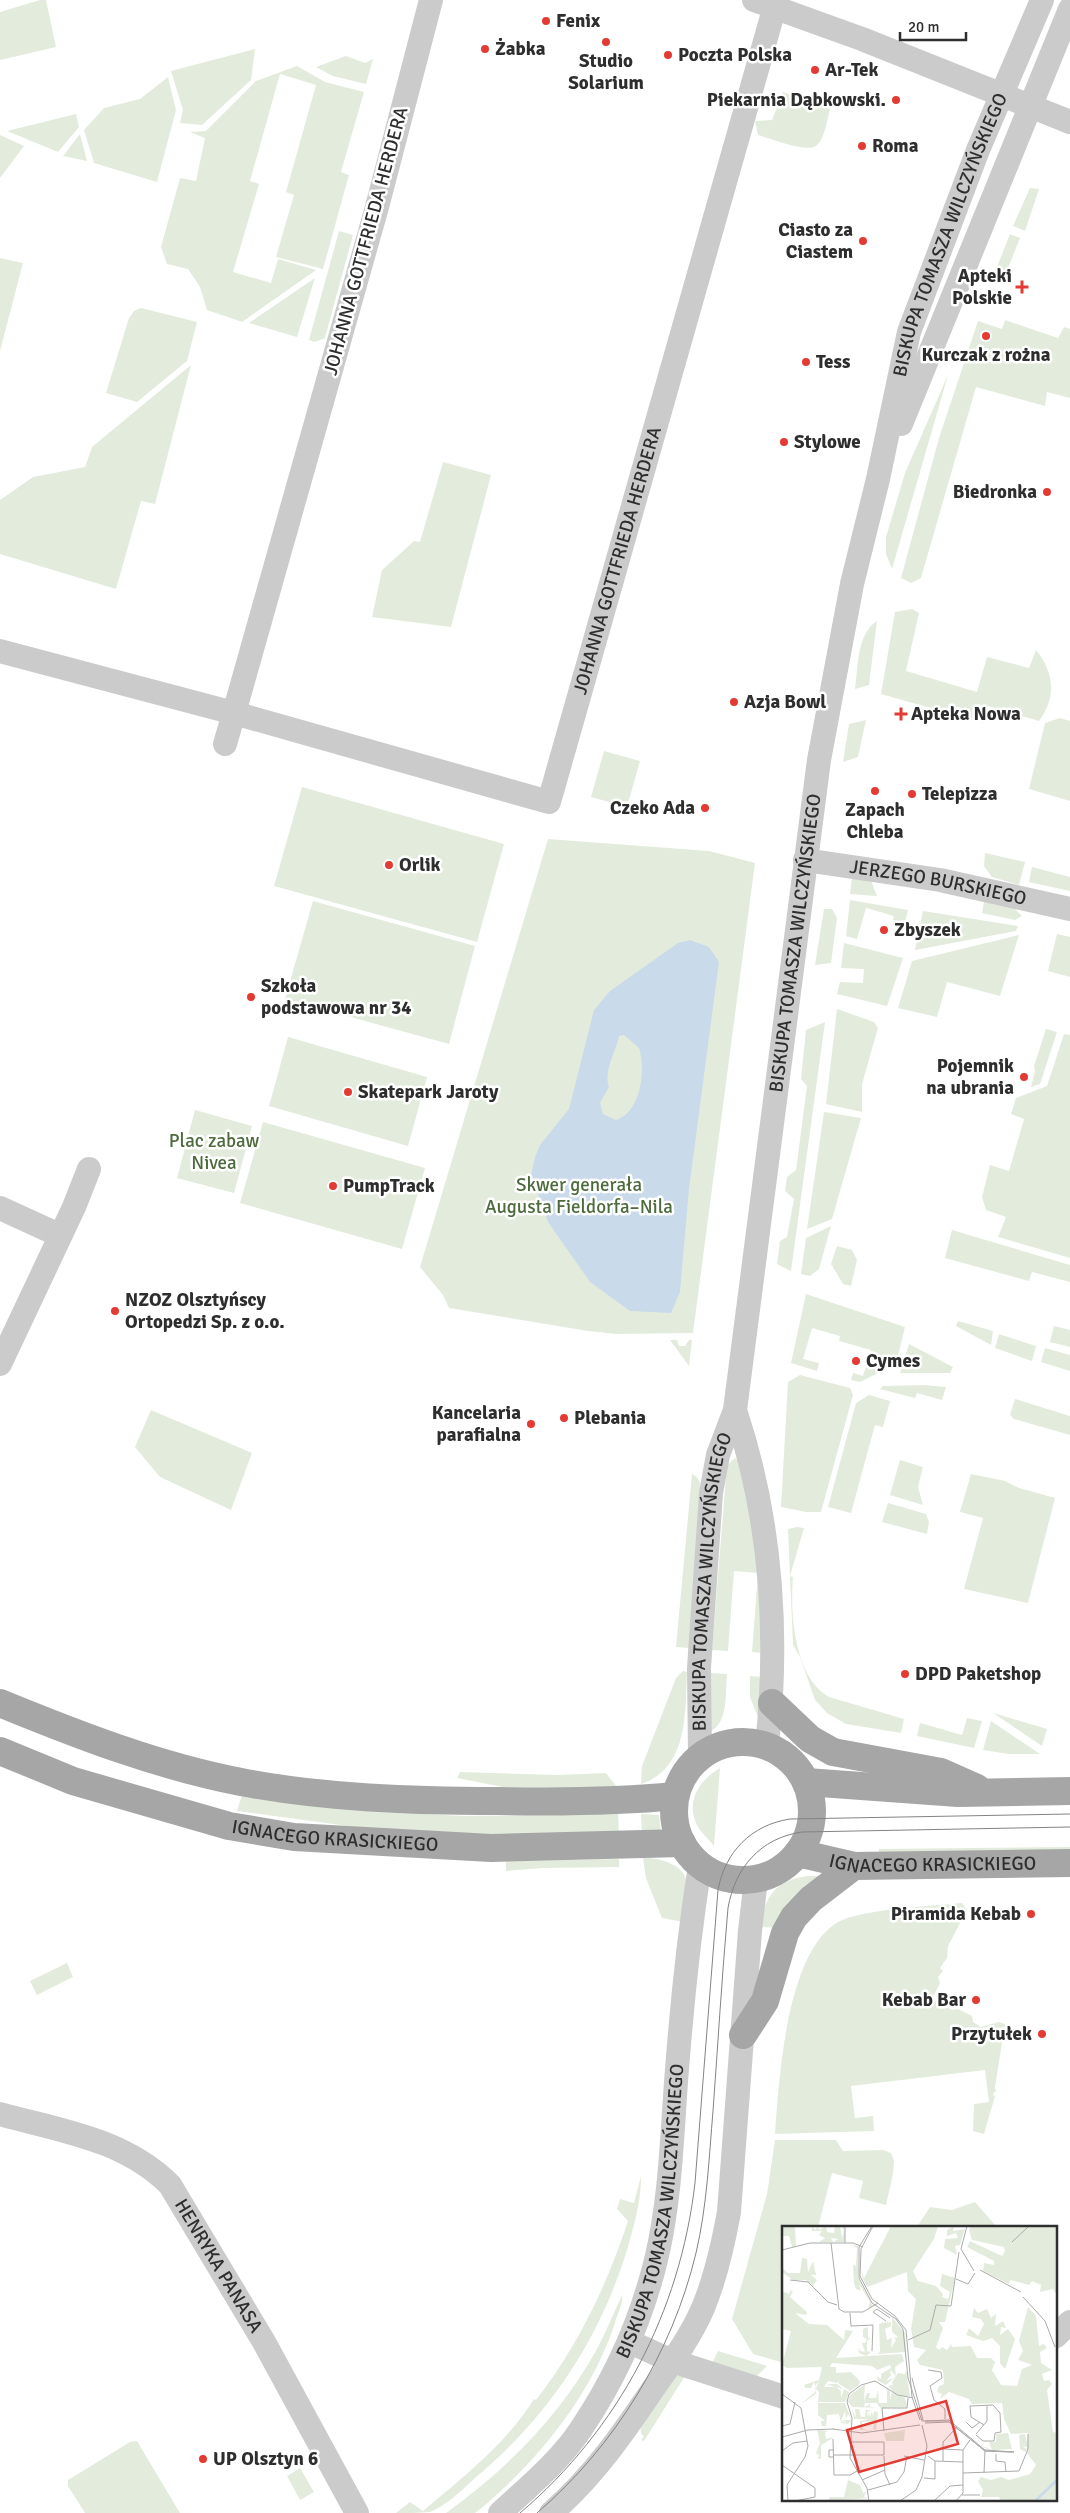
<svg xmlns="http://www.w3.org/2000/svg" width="1070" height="2513" viewBox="0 0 1070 2513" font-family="Signika,sans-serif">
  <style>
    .green { fill: #e3ecdc }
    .water { fill: #c9daeb; fill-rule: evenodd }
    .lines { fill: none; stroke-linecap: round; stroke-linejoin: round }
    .minor { stroke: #cbcbcb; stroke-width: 24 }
    .major { stroke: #a6a6a6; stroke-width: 28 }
    .tram { stroke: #838383; stroke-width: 1 }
    .poi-dot { fill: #e33b33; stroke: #fff; stroke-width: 2 }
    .labels { text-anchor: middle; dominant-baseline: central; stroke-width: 5; stroke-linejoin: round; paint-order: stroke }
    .poi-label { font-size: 19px; font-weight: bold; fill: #2e2e2e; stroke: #fff; text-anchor: start }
    .street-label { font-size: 19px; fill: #2e2e2e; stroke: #fff }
    .park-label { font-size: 19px; fill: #4c6a3c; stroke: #fff }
    .inset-river { fill: none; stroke: #c9daeb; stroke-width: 2.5 }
    .inset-road { fill: none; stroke: #ababab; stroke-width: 1 }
    .view { fill: #e33b33; fill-opacity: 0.15; stroke: #e33b33; stroke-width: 2.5 }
    .inset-edge { fill: none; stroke: #2e2e2e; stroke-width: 2.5 }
  </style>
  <rect width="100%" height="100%" fill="#fff"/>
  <!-- green -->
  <path class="green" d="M40,0H46L56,47L0,60V12Z
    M255,49L251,80L202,125L180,123L183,110L171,71Z
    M346,56L365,63L373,59L366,84L333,76L316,67Z
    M297,66L325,82L364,92L341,172L349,175L323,269L276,257L294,195L286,192L316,85L280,74L250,181L259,184L233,272L271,283L278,259L316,270L242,322L207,310L200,287L188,269L167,264L161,247L180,178L196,181L205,138L190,132L206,131L256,81Z
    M168,77L176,110L157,182L94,163L84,130L104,108L140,99Z
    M783,92L830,109C827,119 825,139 816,146C806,153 770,138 758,135L755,121L772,120Z
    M76,114L79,127L58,152L7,131Z
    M80,134L87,161L63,156Z
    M0,135L24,146L0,178Z
    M1030,188L1039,189L1025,231L1013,226Z
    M339,231L353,235L325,338L315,342L309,340Z
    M1010,234L1020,238L1005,276L995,272Z
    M0,258L23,263L0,351Z
    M315,278L297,337L249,323Z
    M141,308L197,322L187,361L137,402L106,393L129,318L134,311Z
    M1005,320L1058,338L1064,327L1070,329V398L1047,392L1045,406L976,387L921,578L911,583L901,578L939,438L978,321L1002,329Z
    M191,365L155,504L141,501L116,589L0,554V500L33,477L85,467L92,447Z
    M948,375L892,569L886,554V537L905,473Z
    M443,462L491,475L451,627L372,617L382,570L414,541L420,542Z
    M912,609L919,613L906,671L977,692L987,657L1029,668L1036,650C1054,672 1057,697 1039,721L988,706L983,723L881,694L895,612Z
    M877,621L869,685L855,689C858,668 857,633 877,621Z
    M1060,718L1070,721V801L1029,789L1045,723Z
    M866,720L858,757L843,762L849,724Z
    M604,751L640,761L627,807L591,797Z
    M302,787L504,844L477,942L274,886Z
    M548,839L709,851L755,863L693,1333L616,1334L588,1331L449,1308L443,1295L420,1267Z
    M985,853L1025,862L1019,885L992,877L984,866Z
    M1032,867L1070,877V891L1029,882Z
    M852,877L870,878L877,896L850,894Z
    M985,896L1008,902L1022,916L1015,920L982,913Z
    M850,900L908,910L905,923L893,920L894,916L866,908L857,939L846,936Z
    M313,901L475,946L449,1044L285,999Z
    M824,909H832L837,918L831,963L815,965Z
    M923,911L1018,926L1016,931L915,950Z
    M1057,934L1070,937V977L1048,971Z
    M1019,935L1000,996L947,982L937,1017L898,1008L912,961Z
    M844,943L903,958L887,1006L837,994L840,982L863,983L864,969L841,968Z
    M837,1009L874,1022L878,1028L862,1084V1112L826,1104Z
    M825,1022L791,1271L777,1264L780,1241L787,1237L794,1199L785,1191L787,1177L796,1170L807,1086L801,1079L806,1030Z
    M1046,1029L1057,1032L1040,1084L1031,1087L1035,1071L1034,1066Z
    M1064,1034L1070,1035V1258L998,1237L1006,1217L986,1210L982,1197L990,1165L1009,1171L1024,1119L1011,1114L1016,1098L1047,1086Z
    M288,1037L427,1077L408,1146L269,1106Z
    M195,1110L252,1126L234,1193L177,1178Z
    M824,1112L861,1118L832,1219L807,1229Z
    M263,1122L425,1168L402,1249L240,1203Z
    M831,1226L819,1269L810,1276L801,1274L806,1238Z
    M952,1230L1070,1265V1282L1032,1272L1029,1281L945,1258Z
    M837,1246L852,1250L857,1260L851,1286L843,1284L831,1264Z
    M806,1294L905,1327L896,1364L860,1382L851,1380L853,1373L863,1376L871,1350L839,1341L840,1336L812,1328L803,1359L819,1363L817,1371L791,1363Z
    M958,1321L993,1331L991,1345L956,1326Z
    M1054,1326L1070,1330V1347L1050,1342Z
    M999,1334L1036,1346L1032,1361L995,1348Z
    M670,1340H677L679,1346H685L689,1340H692L689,1366Z
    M909,1344L953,1367L950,1373H900Z
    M1045,1348L1070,1355V1371L1041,1362Z
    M800,1375L850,1388L853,1395L821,1512H806L781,1507L788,1382Z
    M924,1385L946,1387L942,1400L917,1393L915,1398L880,1389L883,1386Z
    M869,1395L890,1401L883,1427L875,1425L851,1513L828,1507L856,1403Z
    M1015,1399L1070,1416V1435L1014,1419L1010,1415Z
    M151,1410L252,1453L231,1510L160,1477L135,1447Z
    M735,1458L741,1463L743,1469L757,1549L762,1653L752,1652L758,1573L734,1571L728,1651L712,1650L727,1465Z
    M900,1460L923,1467L918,1487L923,1505L890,1495Z
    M692,1474L697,1477L700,1483L689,1648L676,1647Z
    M971,1474L1005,1481L1019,1488L1055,1498L1028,1603L964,1589L983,1518L960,1512Z
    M888,1503L926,1514L929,1522L927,1534L882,1522Z
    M797,1527L804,1528L790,1576L793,1577C790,1613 794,1677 829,1697L904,1719L901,1733L846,1724L827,1713L815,1700L800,1657L793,1645L788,1529Z
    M683,1671L687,1672C685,1712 689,1768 641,1784L642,1766L676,1678Z
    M711,1673L727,1674C725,1692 729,1721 711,1731Z
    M750,1676L763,1677L758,1717L750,1697Z
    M993,1713L1047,1729L1042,1746Z
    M967,1718L982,1721L974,1748L917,1736L920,1723L962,1735Z
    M991,1721L1040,1754H1009L983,1750Z
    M720,1768L714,1846C709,1839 701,1833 697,1825C685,1802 700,1779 720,1768Z
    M460,1772L557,1775L606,1773L617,1787L508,1788L457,1778Z
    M242,1795L372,1812L466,1816L618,1814L619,1834H466L370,1829L237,1811Z
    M641,1814L659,1815L661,1833L642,1834Z
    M1070,1847V1853L879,1854V1849Z
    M643,1858C658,1857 685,1864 687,1883C688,1895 684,1910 683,1922L662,1918L646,1878Z
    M619,1859V1867L543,1868L506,1871V1861Z
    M807,1876H821L779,1928L760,1927C765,1897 774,1881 807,1876Z
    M962,1903L967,1910L948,1946L947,1958L940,1968L943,1971L938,1977L940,1983L932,1999L952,2010L958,2009L972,2016L973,2022L981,2027L999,2022L1005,2024L995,2087L996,2092H994L993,2095L995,2096L984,2134L973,2131L974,2104L989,2102L985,2070L851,2086L855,2118L873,2116L874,2131L775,2134C779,2080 786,1952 838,1922C862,1909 933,1906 962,1903Z
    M67,1963L73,1977L37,1995L30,1981Z
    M775,2140H836L843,2151L883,2150L891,2153L894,2161L893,2174L886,2205L859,2198L863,2181L832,2173L818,2227H784V2363L753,2354L732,2319L767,2194Z
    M641,2176C641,2197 637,2214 631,2236C605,2332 551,2415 475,2478C462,2490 446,2506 430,2512C421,2513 405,2513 396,2513L410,2502L423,2511C463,2477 506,2444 534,2399L536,2400C578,2346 607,2285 628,2221L617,2209L620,2199L634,2203Z
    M975,2202L997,2227H917L930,2207L952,2210Z
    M622,2295C624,2301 617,2315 615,2323C591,2396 538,2461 479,2510L475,2513H446C508,2468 561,2415 598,2347C607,2330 614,2312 622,2295Z
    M718,2351L767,2366L756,2377L712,2363Z
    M676,2376H685L644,2441L641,2440L644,2436L641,2434L640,2420Z
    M137,2441L180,2513H85L68,2486V2480L130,2442Z
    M300,2468L314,2492L300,2500L287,2476Z"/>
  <!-- water -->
  <path class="water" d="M690,940L709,947L719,962L689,1189L680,1292L671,1313L630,1311L590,1282L548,1222L531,1175L535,1157L540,1145L569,1109L594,1010L610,991L678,943ZM624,1035L639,1048C646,1070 641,1112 616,1120L603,1114L600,1103L609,1087C603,1071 616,1052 619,1036Z"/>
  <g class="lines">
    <!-- minor -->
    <g class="minor">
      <path id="s1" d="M431,0L377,207L234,713L549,802L775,6"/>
      <path d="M754,0L862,39L1070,122"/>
      <path d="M901,424L1070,9"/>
      <path d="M0,651L234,713L225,744"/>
      <path id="s2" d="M805,860L940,880L1070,909"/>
      <path d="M0,1208L59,1235"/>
      <path d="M0,1364L74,1207L89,1169"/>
      <path d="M735,1410C771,1518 779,1633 767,1746"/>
      <path id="s3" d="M700,1756L699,1668L711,1493L718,1455L735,1410L819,760L852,584L878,479L909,332L978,150L1042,0"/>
      <path id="s4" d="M0,2114C61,2131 124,2139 170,2185L264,2342L357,2513"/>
      <path d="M1056,2336L1070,2322"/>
      <path d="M630,2342L672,2361L784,2397"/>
      <path id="s5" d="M500,2513C528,2487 560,2461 581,2429C616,2377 641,2321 656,2260C672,2194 672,2124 678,2057C683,1993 690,1929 700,1865"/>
      <path d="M551,2513C593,2477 624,2432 655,2386C672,2362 691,2336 703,2308C716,2277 723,2245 729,2212L750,1931L756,1879"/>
    </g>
    <!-- major -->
    <g class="major">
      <path d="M0,1703C78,1735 158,1766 241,1782C325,1798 412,1801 497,1801C557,1802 616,1802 675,1796"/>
      <path d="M772,1703L810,1739L833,1752L941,1772L977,1788"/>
      <circle cx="743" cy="1811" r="69"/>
      <path id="s6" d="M0,1751L73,1781L229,1826L294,1837L491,1848L682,1843"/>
      <path d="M806,1782L958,1793L1070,1791"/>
      <path id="s7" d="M798,1853L854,1866L1070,1863"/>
      <path d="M743,2035L765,2001L785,1933L794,1917L811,1899L854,1866"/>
    </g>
    <!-- tram -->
    <path class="tram" d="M520,2513C619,2429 680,2312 695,2183L718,1890C725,1852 751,1825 790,1819L1070,1814
      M537,2513C615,2446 672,2353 696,2253C707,2206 709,2158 713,2111C718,2043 722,1975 728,1908C735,1868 760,1838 802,1832L1070,1827"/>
  </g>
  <!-- markers -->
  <g class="poi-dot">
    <circle cx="546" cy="21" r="5"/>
    <circle cx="606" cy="42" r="5"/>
    <circle cx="485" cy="49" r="5"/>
    <circle cx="668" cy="55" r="5"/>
    <circle cx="815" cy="70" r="5"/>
    <circle cx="896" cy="100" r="5"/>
    <circle cx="862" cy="146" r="5"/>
    <circle cx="863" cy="241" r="5"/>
    <path d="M1019.5 279.5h5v5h5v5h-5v5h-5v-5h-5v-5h5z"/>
    <circle cx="986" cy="336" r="5"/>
    <circle cx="806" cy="362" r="5"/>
    <circle cx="784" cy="442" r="5"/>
    <circle cx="1047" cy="492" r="5"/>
    <circle cx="734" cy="702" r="5"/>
    <path d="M898.5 706.5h5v5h5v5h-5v5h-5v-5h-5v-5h5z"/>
    <circle cx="875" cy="791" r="5"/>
    <circle cx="912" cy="794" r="5"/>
    <circle cx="705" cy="808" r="5"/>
    <circle cx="389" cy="865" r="5"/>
    <circle cx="884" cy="930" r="5"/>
    <circle cx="251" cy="997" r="5"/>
    <circle cx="1024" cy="1077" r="5"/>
    <circle cx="348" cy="1092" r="5"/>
    <circle cx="333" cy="1186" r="5"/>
    <circle cx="115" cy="1311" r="5"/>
    <circle cx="856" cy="1361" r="5"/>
    <circle cx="564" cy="1418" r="5"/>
    <circle cx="531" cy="1424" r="5"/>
    <circle cx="905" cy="1674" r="5"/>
    <circle cx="1031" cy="1914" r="5"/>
    <circle cx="976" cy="2000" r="5"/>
    <circle cx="1042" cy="2034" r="5"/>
    <circle cx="203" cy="2459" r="5"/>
  </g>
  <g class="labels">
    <!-- poi labels -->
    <g class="poi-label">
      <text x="556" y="21">Fenix</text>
      <text x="495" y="49">Żabka</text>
      <text x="678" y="55">Poczta Polska</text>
      <text x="606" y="61" text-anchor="middle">Studio<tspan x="606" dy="22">Solarium</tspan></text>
      <text x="825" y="70">Ar-Tek</text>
      <text x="886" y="100" text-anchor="end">Piekarnia Dąbkowski.</text>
      <text x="872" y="146">Roma</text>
      <text x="853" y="230" text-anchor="end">Ciasto za<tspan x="853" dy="22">Ciastem</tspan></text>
      <text x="1012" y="276" text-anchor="end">Apteki<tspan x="1012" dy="22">Polskie</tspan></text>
      <text x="986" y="355" text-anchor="middle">Kurczak z rożna</text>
      <text x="816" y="362">Tess</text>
      <text x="794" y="442">Stylowe</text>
      <text x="1037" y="492" text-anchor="end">Biedronka</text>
      <text x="744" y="702">Azja Bowl</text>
      <text x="911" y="714">Apteka Nowa</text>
      <text x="922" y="794">Telepizza</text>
      <text x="695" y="808" text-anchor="end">Czeko Ada</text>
      <text x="875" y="810" text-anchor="middle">Zapach<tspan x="875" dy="22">Chleba</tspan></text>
      <text x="399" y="865">Orlik</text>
      <text x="894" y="930">Zbyszek</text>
      <text x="261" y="986">Szkoła<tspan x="261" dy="22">podstawowa nr 34</tspan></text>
      <text x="1014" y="1066" text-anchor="end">Pojemnik<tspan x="1014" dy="22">na ubrania</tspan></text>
      <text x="358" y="1092">Skatepark Jaroty</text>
      <text x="343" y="1186">PumpTrack</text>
      <text x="125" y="1300">NZOZ Olsztyńscy<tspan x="125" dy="22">Ortopedzi Sp. z o.o.</tspan></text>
      <text x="866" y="1361">Cymes</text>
      <text x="521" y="1413" text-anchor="end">Kancelaria<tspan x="521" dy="22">parafialna</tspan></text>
      <text x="574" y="1418">Plebania</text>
      <text x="915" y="1674">DPD Paketshop</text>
      <text x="1021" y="1914" text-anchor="end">Piramida Kebab</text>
      <text x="966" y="2000" text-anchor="end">Kebab Bar</text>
      <text x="1032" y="2034" text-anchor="end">Przytułek</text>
      <text x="213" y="2459">UP Olsztyn 6</text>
    </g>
    <!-- street labels -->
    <g class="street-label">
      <text stroke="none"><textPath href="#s3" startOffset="1548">BISKUPA TOMASZA WILCZYŃSKIEGO</textPath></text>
      <text transform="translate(366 241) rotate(-75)">JOHANNA GOTTFRIEDA HERDERA</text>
      <text stroke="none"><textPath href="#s1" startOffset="1318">JOHANNA GOTTFRIEDA HERDERA</textPath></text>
      <text stroke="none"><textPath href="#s2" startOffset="135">JERZEGO BURSKIEGO</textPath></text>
      <text stroke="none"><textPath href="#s3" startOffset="821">BISKUPA TOMASZA WILCZYŃSKIEGO</textPath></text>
      <text stroke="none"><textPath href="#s3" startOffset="175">BISKUPA TOMASZA WILCZYŃSKIEGO</textPath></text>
      <text stroke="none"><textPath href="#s6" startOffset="348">IGNACEGO KRASICKIEGO</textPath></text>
      <text stroke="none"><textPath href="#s7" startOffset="136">IGNACEGO KRASICKIEGO</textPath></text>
      <text stroke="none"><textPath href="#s5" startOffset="350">BISKUPA TOMASZA WILCZYŃSKIEGO</textPath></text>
      <text stroke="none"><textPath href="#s4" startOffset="281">HENRYKA PANASA</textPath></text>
    </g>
    <!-- park labels -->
    <g class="park-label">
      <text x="214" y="1141">Plac zabaw<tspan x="214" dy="22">Nivea</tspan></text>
      <text x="579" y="1185">Skwer generała<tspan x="579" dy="22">Augusta Fieldorfa–Nila</tspan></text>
    </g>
  </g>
  <!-- overview -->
  <g transform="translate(782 2226)">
    <rect width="275" height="275" fill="#fff"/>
    <path d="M0,0H13L14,20L10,21L7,10H0ZM30,0L33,4L36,1L37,4L44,0L45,6L52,7L53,0H58L60,12L62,4L59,0H62L63,16H52L56,13L49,12L51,16H37L43,12L37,9L40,5H30ZM109,0H156L152,13L131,45L136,55L154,60L161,68L160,71L166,73L168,66L158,60L160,48L173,52L163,96H157L161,102L154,121L157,124L160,121L165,124L169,118L170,121L189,120L195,132H209L213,136L210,144L219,159L235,160L240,143L250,139L236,134L241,125L237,115L246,81L254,90L257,120L262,118L265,122L258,126L259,137L270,144L260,148L262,155L267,154L270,158L265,164L271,206L275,207V275H219L217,271H199L201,264L196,255L199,251L209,254L219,251L227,254L248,248L254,239L245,227V217V221L240,220L245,223L244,226L238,223L237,209L243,208L245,217L246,207L229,208L222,193L220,177L190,178L187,173L167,166L158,173L160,168L155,166L157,160L162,158L161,144L138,139L135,134L144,124L132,121L129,103L134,73L126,65L125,46L85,61L81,53L79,43L82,52ZM172,0L171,5L183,3L178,19L173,20L175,29L162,22L163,13L176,12L174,7L165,10V4ZM189,0H275V69L271,63L258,66L259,59L250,55L247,59L228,54L227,58L201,45L202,37L212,39V35L185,21L188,15L220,30L223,25L222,21L190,14L187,4ZM69,19L76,20V52L91,80L86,84L88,76L77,58L79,65L74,63L72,57L71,39L74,40L75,22ZM20,32L25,33L26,46L31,35L34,49H29L35,54L31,60L24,54H11L0,46V42L6,47H18ZM9,64L11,65L8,71L25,86L24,89L13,87L27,98L45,99L62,114L63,104L71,105L54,132L120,128L122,135L113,141L114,150L108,144L109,149L104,155L112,152L104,159L96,155L95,150L99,153V148L109,142L108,139L95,144L90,140L50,137L48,141H54V147L69,146L78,155L77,159L68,165L56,157L58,154L55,157L46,155L42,161H53L45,158H55L61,163L54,161L59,165V172L62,163L67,166L63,176H36L37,166L34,163V168L18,179L34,165L33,161L34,162L37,155L33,160L32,156L29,162H23L22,159L37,154L40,141L5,142L0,139L9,105L0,103V65L7,68ZM192,82L196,87L205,83L209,92L214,88L213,100L221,95L224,102L219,101L218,109L226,103L233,113L223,143L218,137V120L210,112L201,115L184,109L187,102L196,110L202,98L199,93L190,91ZM110,91L123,107L125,137L124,126L95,128L98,126L97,98L109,94L102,97L109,96V100L103,103L105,114L110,112L109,122L114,114L112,112L116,111L110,106ZM86,101V112H89L85,115V125L89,126L84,130L77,127L76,121L78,125L83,126L80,117H83L85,113L81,111V103ZM124,144L128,170L123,171L112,166L106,160L111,159L110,156L116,147L123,148ZM83,158L82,175L85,167H88L87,172H94L96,164L97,177H105V162L108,165V173L110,166L123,172L125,181L98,182L95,177H83L82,181L88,178V181L97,182L70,181L66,176L68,169ZM36,177H63L69,193L66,188L64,193L63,185L59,195L66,197L60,194H69L68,201V195L66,198L59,197L57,188L45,189L44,200H40L39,195H43L36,189ZM70,183L74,192L73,183H77L79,191H83L84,184H89L85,186L86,191L87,185L88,191L90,185L91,191L92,185L96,186L94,204L91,203L93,195L80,196L81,203L89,205L78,204V195L87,193H72ZM35,204L47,205L43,206L44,213L53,211L39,219V233L35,232L38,230L34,227L38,217ZM123,204L122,215H104L102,207ZM226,207L230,223L209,224L205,223L203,222L202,221L199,220L203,216L200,220L210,224L207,216H214V208ZM66,254L78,259L81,267L84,266L82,271L86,272L46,275L48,271H62Z" fill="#e3ecdc"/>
    <path class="inset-river" d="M253,275L275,254"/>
    <path class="inset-road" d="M90,0L77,21V52L90,77L114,93L121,103L126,152L140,195H166L203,225L230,226M91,0L79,23L78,50L90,73L113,90L124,104L130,171L138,194M185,0L179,23L192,45M230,16L247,0M49,17L57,83L62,86H81L96,77M63,17V0M0,24L28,17H71L81,21M198,44L239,66M174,53L186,58L193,47M8,54L26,56L46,76L55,79M241,71L263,95L273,121M91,86L95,83L108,92M91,86L104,95M68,87L69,100L91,99L90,125M126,114L148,104L154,79L169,80L177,26M146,144L159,146L160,152L148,160L152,174L163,183V193M130,152L141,194M0,168L19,182L26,220L23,231L5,259L6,275M143,195L167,194L203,224L232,226L203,225L167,196L143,197M184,196L190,202L198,196M0,200L8,198L13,176M51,203L80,207L138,199M102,205L100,182H125L126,172M194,208L205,195V179M194,209L201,215H212L213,207L219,206L218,187L211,179L188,180L189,191L202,199M0,211L26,204L52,203M51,213L52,249H68L75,245M161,223L181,224M0,225L11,217L25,215M214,228V235L223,236L224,246M52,229H102V216H68M102,230L103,248L108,259M122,230L142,234M146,230L153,235L181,236M52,231H47V224H52M161,235V216L175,201M0,239L33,262V271L13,275M181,247L237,245L246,223V208M202,247L203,224M142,252L153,253V235M80,254L103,244M86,264L115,256L122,246L125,230M180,269H198M87,275L85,262L68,232L70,192L65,176L67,168L79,159L93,155L116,169L131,172M118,275L134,264L140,251L145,220L140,199M152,275L168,260L181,259M174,275L181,267V224L188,214"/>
    <path class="view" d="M164,175L176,218L77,246L65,204Z"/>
    <rect width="275" height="275" class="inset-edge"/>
  </g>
  <!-- scale -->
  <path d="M900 32v8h66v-8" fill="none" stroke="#2e2e2e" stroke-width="2.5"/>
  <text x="908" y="32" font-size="15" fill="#2e2e2e" stroke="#ffffff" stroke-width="4" paint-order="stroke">20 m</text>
</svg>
